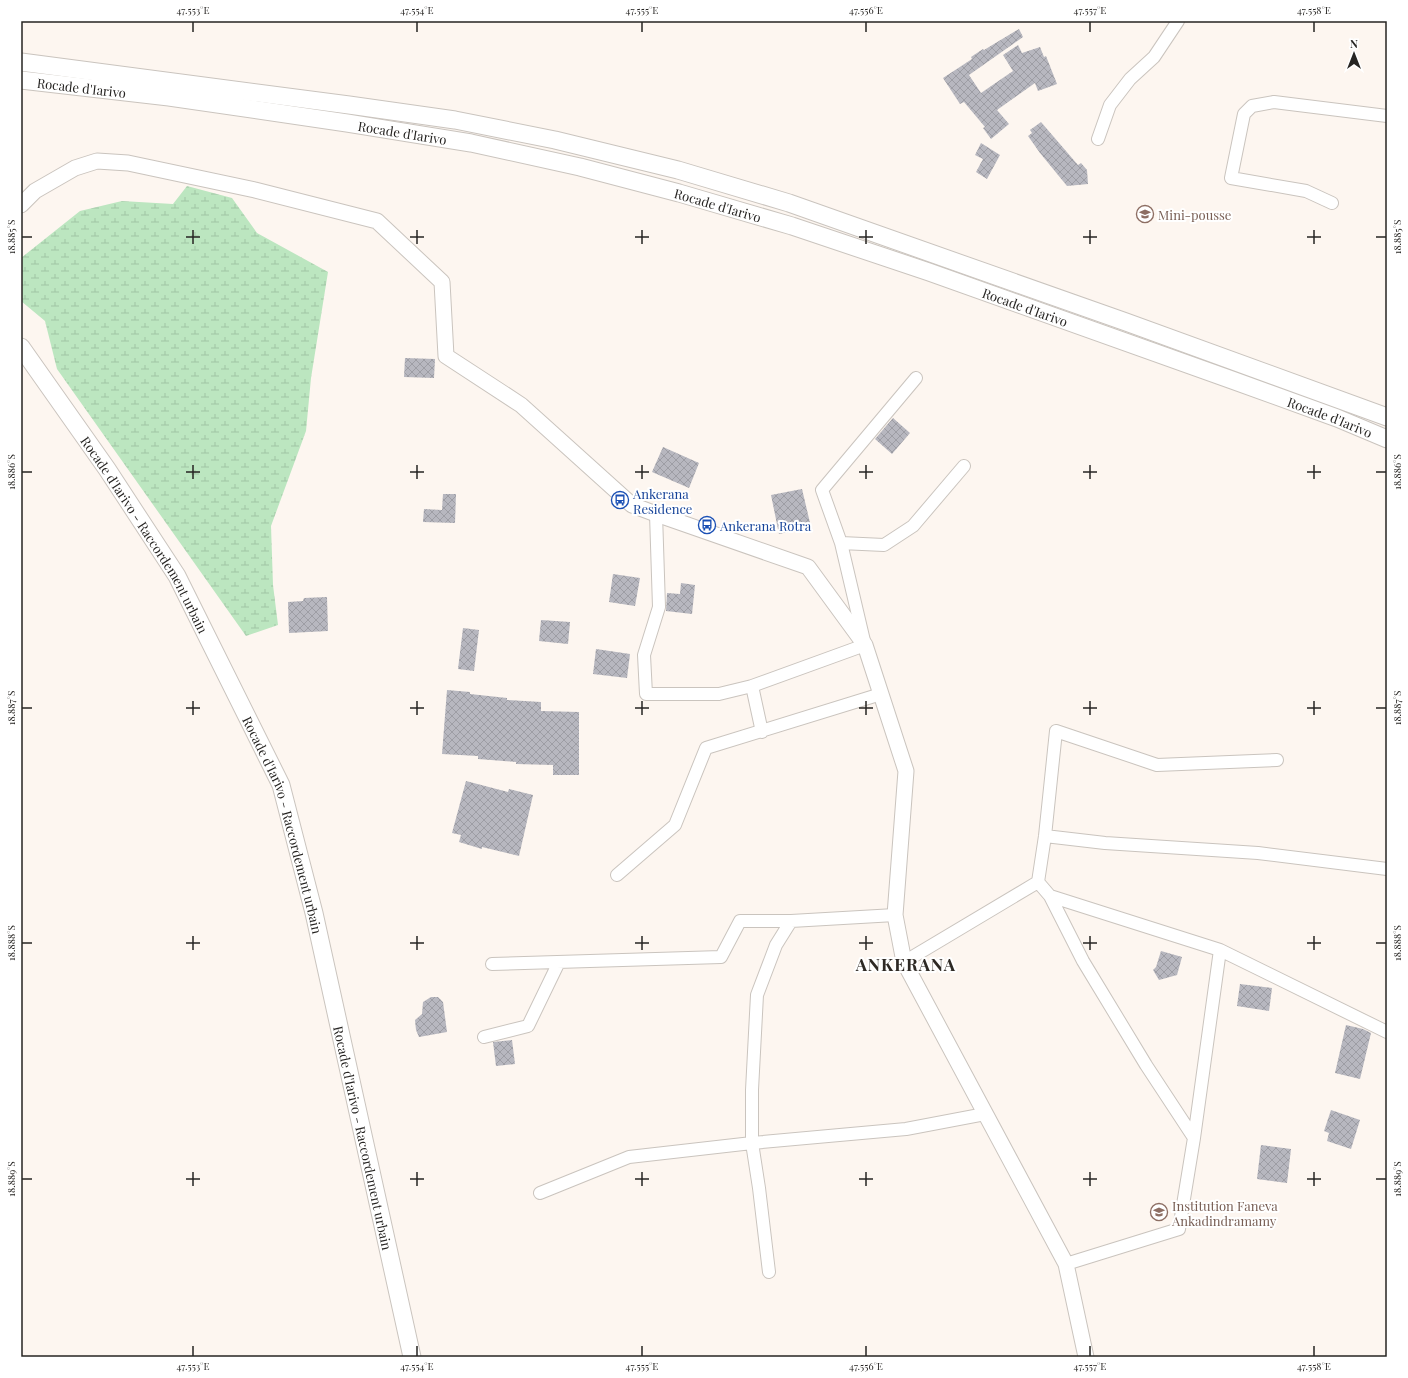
<svg xmlns="http://www.w3.org/2000/svg" width="1408" height="1378" viewBox="0 0 1408 1378" font-family="'Playfair Display',serif">
  <style>
    .wetland { fill: url(#wetland-marsh) }
    .building { fill: url(#building-cross-hatch) }
    .lines { fill: none; stroke-linecap: round; stroke-linejoin: round }
    .minor-casing { stroke: #cac4be; stroke-width: 14 }
    .tertiary-casing { stroke: #cac4be; stroke-width: 17 }
    .secondary-casing { stroke: #cac4be; stroke-width: 19 }
    .minor { stroke: #fff; stroke-width: 12 }
    .tertiary { stroke: #fff; stroke-width: 15 }
    .secondary { stroke: #fff; stroke-width: 17 }
    .ticks { fill: none; stroke: #262422; stroke-width: 1.5 }
    .labels { text-anchor: middle; dominant-baseline: central; stroke-width: 4; stroke-linejoin: round; paint-order: stroke }
    .street-label { font-size: 13px; fill: #262422; stroke: #fff }
    .education-label { font-size: 13px; fill: #785e54; stroke: #fff; text-anchor: start }
    .transit-label { font-size: 13px; fill: #164399; stroke: #fff; text-anchor: start }
    .district-label { font-size: 17px; font-weight: bold; letter-spacing: 1px; fill: #2e2924; stroke: #fff }
    .neatline { fill: none; stroke: #262422; stroke-width: 1.5 }
    .ticks-label { font-size: 10px; text-anchor: middle; fill: #262422 }
  </style>
  <defs>
    <pattern id="wetland-marsh" width="20" height="14" patternUnits="userSpaceOnUse"><rect width="20" height="14" fill="#bce6c0"/><path d="M1 5h8M5 5V1M11 12h8M15 12V8" fill="none" stroke="#a1c5a5"/></pattern>
    <pattern id="building-cross-hatch" width="8" height="8" patternUnits="userSpaceOnUse"><rect width="8" height="8" fill="#b7b7bf"/><path d="M0 0l8 8M0 8l8-8" fill="none" stroke="#9d9da4"/></pattern>
  </defs>
  <rect width="100%" height="100%" fill="#fdf6f0"/>
  <!-- wetland -->
  <path class="wetland" d="M187,186L232,198L257,233L328,272L311,378L306,431L271,526L273,585L278,625L246,636L57,369L45,321L21,301V258L80,211L122,201L173,204Z"/>
  <!-- building -->
  <path class="building" d="M1019,29L1023,37L969,75L981,93L1013,71L1003,55L1018,45L1022,53L1040,47L1044,57L1046,56L1057,84L1038,91L1035,83L997,110L1009,124L991,139L983,128L985,127L964,102L960,104L943,78L972,59L971,57L983,49L984,50Z
    M1041,122L1078,165L1081,163L1087,170L1088,184L1067,186L1040,153L1028,136L1032,133L1030,130Z
    M981,143L1000,155L987,179L976,172L983,159L975,155Z
    M405,358L435,359L434,378L404,377Z
    M893,418L910,433L892,454L875,439Z
    M663,447L699,463L689,488L652,472Z
    M802,489L811,527L779,534L771,495Z
    M443,494H456L455,523L423,522L424,509L442,510Z
    M613,574L640,578L635,606L609,602Z
    M681,583L695,585L692,614L666,611L667,593L680,594Z
    M327,597L328,631L289,633L288,602L303,601L304,598Z
    M541,620L570,622L568,644L539,641Z
    M463,628L479,630L474,671L458,669Z
    M596,649L630,654L627,678L593,674Z
    M447,690L470,692V694L507,698V700L541,702V711L579,712V775H553V765L516,764V762L478,759V756L442,754Z
    M466,781L508,792L509,789L533,795L519,856L482,847V849L459,842L461,835L452,833Z
    M1161,951L1182,957L1177,975L1159,980L1153,970L1156,967Z
    M1240,984L1272,988L1269,1011L1237,1006Z
    M431,997H438L443,1002L447,1032L419,1037L416,1030L415,1020L422,1014L423,1002Z
    M1346,1025L1363,1029L1371,1033L1360,1079L1335,1073Z
    M512,1040L515,1064L496,1066L493,1042Z
    M1331,1110L1360,1120L1351,1149L1327,1141L1329,1133L1324,1131Z
    M1261,1145L1291,1149L1287,1183L1257,1179Z"/>
  <g class="lines">
    <!-- minor casing -->
    <g class="minor-casing">
      <path id="minor" d="M1098,139L1110,105L1130,79L1154,57L1178,21
        M1332,203L1306,191L1231,178L1244,114L1252,106L1274,102L1387,116
        M656,514L659,607L644,655L646,694H719L752,686
        M841,543L822,490L916,378
        M762,732L752,686L865,645L841,543L884,545L913,526L964,466
        M1045,836L1105,843L1258,853L1387,869
        M617,875L675,825L706,748L881,694
        M1050,896L1220,950L1387,1032
        M904,962L1038,882
        M492,964L721,957L740,921H791
        M484,1037L528,1026L559,962
        M1194,1138L1220,950
        M540,1193L629,1157L752,1143L906,1129L985,1114
        M1066,1264L1179,1229L1194,1138L1146,1065L1083,961L1050,896L1038,882L1045,836L1056,731L1157,765L1277,760
        M769,1272L759,1188L752,1143V1090L757,995L776,945L791,921L895,915"/>
    </g>
    <!-- tertiary casing -->
    <g class="tertiary-casing">
      <path id="tertiary" d="M21,205L35,191L75,168L97,161L128,163L255,190L377,221L442,282L446,356L521,405L632,505L656,514L808,567L865,645L906,771L895,915L904,962L1066,1264L1086,1357"/>
    </g>
    <!-- secondary casing -->
    <g class="secondary-casing">
      <g id="secondary">
        <path d="M21,62L349,105L455,120L555,140L678,170L789,203L1126,322L1387,417"/>
        <path id="s1" d="M21,80L169,97L347,123L471,143L580,167L679,193L792,226L929,272L1232,380L1337,418L1387,439"/>
        <path id="s2" d="M21,347L107,469L177,576L281,785L314,913L412,1357"/>
      </g>
    </g>
    <!-- minor -->
    <use href="#minor" class="minor"/>
    <!-- tertiary -->
    <use href="#tertiary" class="tertiary"/>
    <!-- secondary -->
    <use href="#secondary" class="secondary"/>
  </g>
  <!-- ticks -->
  <path class="ticks" d="M193,22V32M417,22V32M642,22V32M866,22V32M1090,22V32M1314,22V32M193,230V244M417,230V244M642,230V244M866,230V244M1090,230V244M1314,230V244M22,237H32M186,237H200M410,237H424M635,237H649M859,237H873M1083,237H1097M1307,237H1321M1376,237H1386M193,465V479M417,465V479M642,465V479M866,465V479M1090,465V479M1314,465V479M22,472H32M186,472H200M410,472H424M635,472H649M859,472H873M1083,472H1097M1307,472H1321M1376,472H1386M193,701V715M417,701V715M642,701V715M866,701V715M1090,701V715M1314,701V715M22,708H32M186,708H200M410,708H424M635,708H649M859,708H873M1083,708H1097M1307,708H1321M1376,708H1386M193,936V950M417,936V950M642,936V950M866,936V950M1090,936V950M1314,936V950M22,943H32M186,943H200M410,943H424M635,943H649M859,943H873M1083,943H1097M1307,943H1321M1376,943H1386M193,1172V1186M417,1172V1186M642,1172V1186M866,1172V1186M1090,1172V1186M1314,1172V1186M22,1179H32M186,1179H200M410,1179H424M635,1179H649M859,1179H873M1083,1179H1097M1307,1179H1321M1376,1179H1386M193,1346V1356M417,1346V1356M642,1346V1356M866,1346V1356M1090,1346V1356M1314,1346V1356"/>
  <!-- icons -->
  <defs>
    <g id="school-ring" transform="scale(0.9)"><circle r="9.5" fill="#fff" stroke="#8d6e63" stroke-width="1.5"/><path d="M0-5L7-2L0 1L-7-2ZM-4 1L0 2.5L4 1V4Q0 6-4 4Z" fill="#8d6e63"/></g>
    <g id="bus-ring" transform="scale(0.9)"><circle r="9.5" fill="#fff" stroke="#1a4fb4" stroke-width="1.5"/><path d="M-5-6H5V4H4V6H2V4H-2V6H-4V4H-5ZM-3.5-4V0h7V-4ZM-3.5 1.2v1.5H-2V1.2ZM2 1.2v1.5H3.5V1.2Z" fill="#1a4fb4"/></g>
    <g id="university-ring" transform="scale(0.9)"><circle r="9.5" fill="#fff" stroke="#8d6e63" stroke-width="1.5"/><path d="M0-5L7-2L0 1L-7-2ZM-4 1L0 2.5L4 1V4Q0 6-4 4Z" fill="#8d6e63"/></g>
  </defs>
  <g fill-rule="evenodd">
    <use href="#school-ring" x="1145" y="214"/>
    <use href="#bus-ring" x="620" y="500"/>
    <use href="#bus-ring" x="707" y="525"/>
    <use href="#university-ring" x="1159" y="1212"/>
  </g>
  <g class="labels">
    <!-- street labels -->
    <g class="street-label">
      <text stroke="none"><textPath href="#s1" startOffset="61">Rocade d'Iarivo</textPath></text>
      <text stroke="none"><textPath href="#s1" startOffset="385">Rocade d'Iarivo</textPath></text>
      <text stroke="none"><textPath href="#s1" startOffset="709">Rocade d'Iarivo</textPath></text>
      <text stroke="none"><textPath href="#s1" startOffset="1033">Rocade d'Iarivo</textPath></text>
      <text stroke="none"><textPath href="#s1" startOffset="1357">Rocade d'Iarivo</textPath></text>
      <text stroke="none"><textPath href="#s2" startOffset="225">Rocade d'Iarivo - Raccordement urbain</textPath></text>
      <text stroke="none"><textPath href="#s2" startOffset="549">Rocade d'Iarivo - Raccordement urbain</textPath></text>
      <text stroke="none"><textPath href="#s2" startOffset="873">Rocade d'Iarivo - Raccordement urbain</textPath></text>
    </g>
    <!-- education labels -->
    <g class="education-label">
      <text x="1158" y="214">Mini-pousse</text>
      <text x="1172" y="1205">Institution Faneva<tspan x="1172" dy="15">Ankadindramamy</tspan></text>
    </g>
    <!-- transit labels -->
    <g class="transit-label">
      <text x="633" y="493">Ankerana<tspan x="633" dy="15">Residence</tspan></text>
      <text x="720" y="525">Ankerana Rotra</text>
    </g>
    <!-- district labels -->
    <g class="district-label">
      <text x="906" y="964">ANKERANA</text>
    </g>
  </g>
  <!-- border -->
  <rect width="1408" height="1378" fill="none" stroke="#ffffff" stroke-width="44"/>
  <!-- north arrow -->
  <g transform="translate(1354 54)" stroke="#ffffff" stroke-width="3" paint-order="stroke">
  <path d="M0-3L7 15L0 10L-7 15Z" fill="#262422"/>
  <text y="-6" font-size="11" font-weight="bold" text-anchor="middle" fill="#262422">N</text>
  </g>
  <rect x="22" y="22" width="1364" height="1334" class="neatline"/>
  <g class="ticks-label">
    <text x="193" y="14">47.553°E</text>
    <text x="417" y="14">47.554°E</text>
    <text x="642" y="14">47.555°E</text>
    <text x="866" y="14">47.556°E</text>
    <text x="1090" y="14">47.557°E</text>
    <text x="1314" y="14">47.558°E</text>
    <text transform="translate(11 237) rotate(-90)" y="4">18.885°S</text>
    <text transform="translate(1397 237) rotate(-90)" y="4">18.885°S</text>
    <text transform="translate(11 472) rotate(-90)" y="4">18.886°S</text>
    <text transform="translate(1397 472) rotate(-90)" y="4">18.886°S</text>
    <text transform="translate(11 708) rotate(-90)" y="4">18.887°S</text>
    <text transform="translate(1397 708) rotate(-90)" y="4">18.887°S</text>
    <text transform="translate(11 943) rotate(-90)" y="4">18.888°S</text>
    <text transform="translate(1397 943) rotate(-90)" y="4">18.888°S</text>
    <text transform="translate(11 1179) rotate(-90)" y="4">18.889°S</text>
    <text transform="translate(1397 1179) rotate(-90)" y="4">18.889°S</text>
    <text x="193" y="1370">47.553°E</text>
    <text x="417" y="1370">47.554°E</text>
    <text x="642" y="1370">47.555°E</text>
    <text x="866" y="1370">47.556°E</text>
    <text x="1090" y="1370">47.557°E</text>
    <text x="1314" y="1370">47.558°E</text>
  </g>
</svg>
